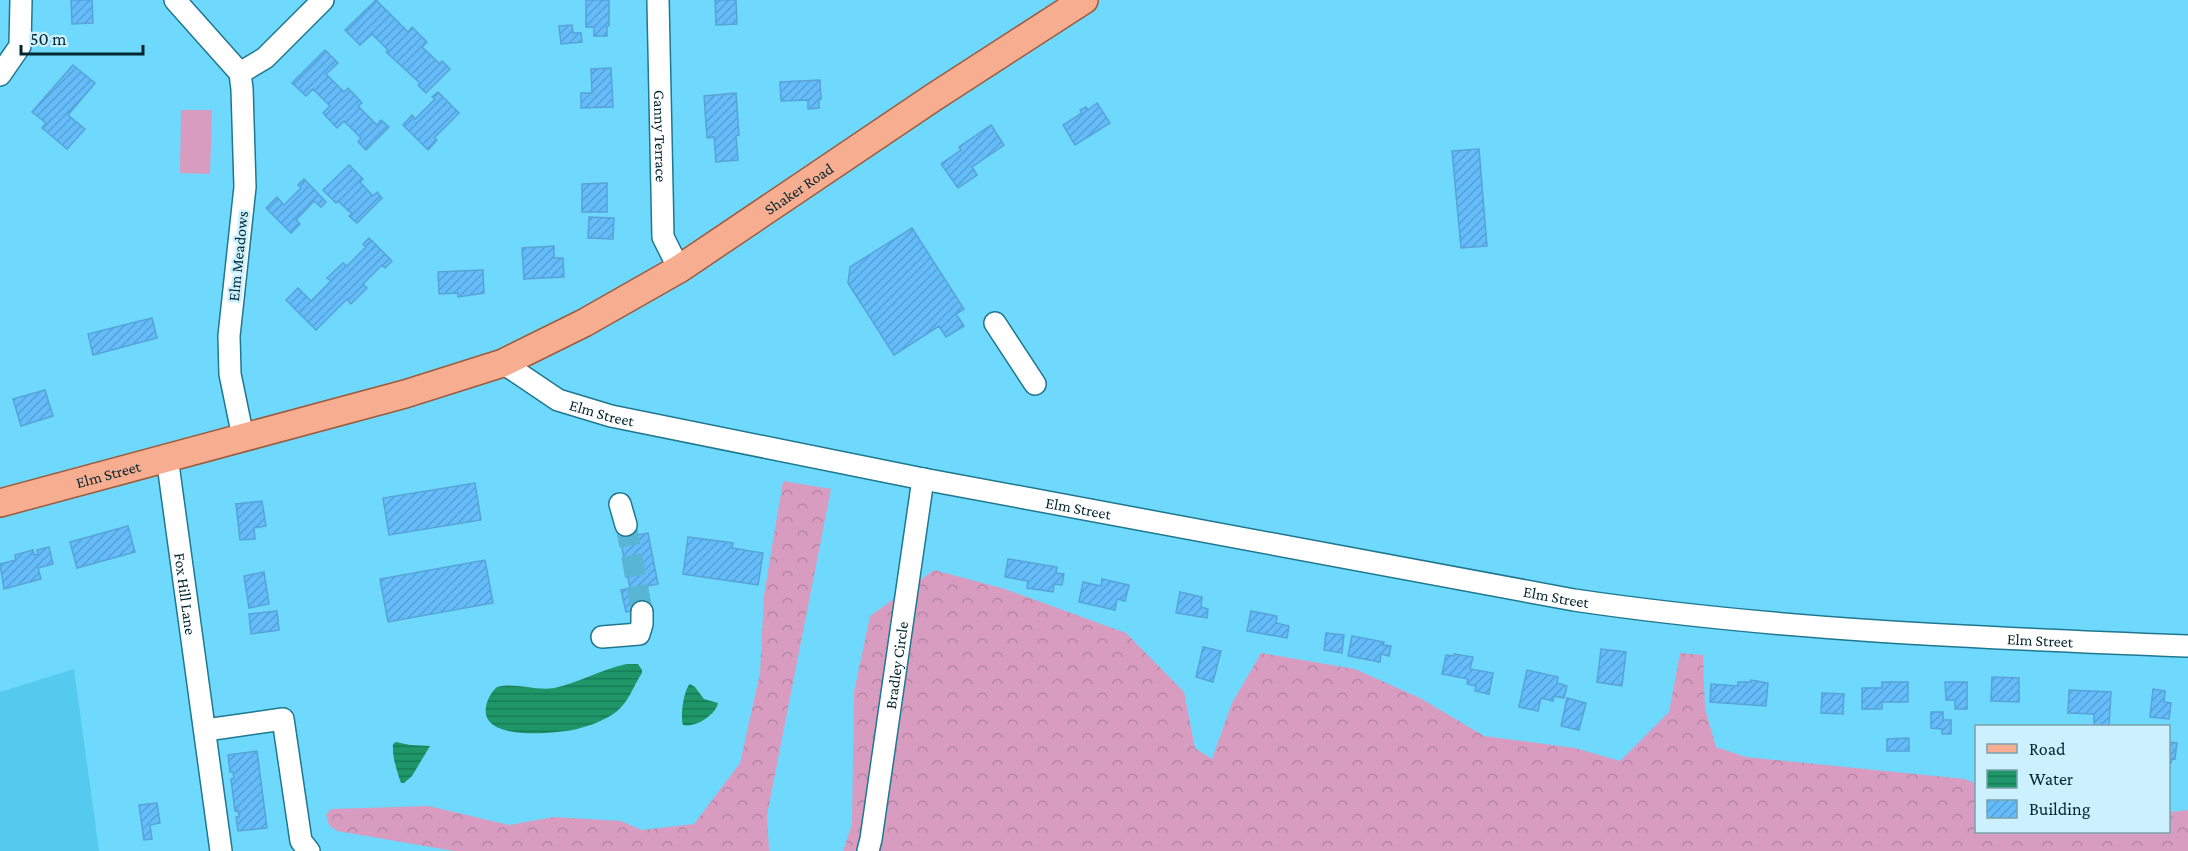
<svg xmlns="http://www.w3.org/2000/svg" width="2188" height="851" viewBox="0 0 2188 851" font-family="'Crimson Pro',serif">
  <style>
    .built { fill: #53caee }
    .grass { fill: #d79cc0 }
    .forest { fill: url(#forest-crowns) }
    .water { fill: url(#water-rules) }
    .building { fill: url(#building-hatch); stroke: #57a3d8; stroke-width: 1.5 }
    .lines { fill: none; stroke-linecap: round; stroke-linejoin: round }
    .minor-tunnel { stroke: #58b5d3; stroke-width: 21; stroke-dasharray: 21 10; stroke-linecap: butt }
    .minor-casing { stroke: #1f7790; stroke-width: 24 }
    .major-casing { stroke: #9d5b3e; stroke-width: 30 }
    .minor { stroke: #fff; stroke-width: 21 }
    .major { stroke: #f7ad8f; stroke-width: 27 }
    .labels { text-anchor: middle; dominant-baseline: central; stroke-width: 5; stroke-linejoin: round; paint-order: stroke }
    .street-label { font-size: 16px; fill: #022630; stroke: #cbf1ff }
  </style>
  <defs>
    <pattern id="forest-crowns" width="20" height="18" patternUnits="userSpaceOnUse" patternTransform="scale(1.5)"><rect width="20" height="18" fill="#d79cc0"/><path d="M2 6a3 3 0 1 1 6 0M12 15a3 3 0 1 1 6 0" fill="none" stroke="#b786a5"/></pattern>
    <pattern id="water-rules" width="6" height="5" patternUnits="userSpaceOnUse" patternTransform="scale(1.5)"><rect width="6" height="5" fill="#1e9668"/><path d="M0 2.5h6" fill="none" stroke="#187a56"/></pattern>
    <pattern id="building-hatch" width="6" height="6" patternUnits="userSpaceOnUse" patternTransform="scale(1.5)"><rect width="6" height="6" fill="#64bcfa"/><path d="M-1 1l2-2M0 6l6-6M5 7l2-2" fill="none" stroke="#55a1d7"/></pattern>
  </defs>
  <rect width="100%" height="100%" fill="#6ed9fc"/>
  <!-- built -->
  <path class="built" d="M74,669L99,851H0V692Z"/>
  <!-- grass -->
  <path class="grass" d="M181,110H212L210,174L180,173Z"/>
  <!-- forest -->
  <path class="forest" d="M783,481L831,489L767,815L769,851H454L337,831L329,825L326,815L331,809L429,806L509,825L554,817L621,821L642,830L694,824L740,763L760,673L764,595Z
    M934,570L1005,589L1126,633L1184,692L1195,748L1212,759L1232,703L1261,653L1355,669L1420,698L1484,736L1575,748L1620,761L1669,712L1680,653L1703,655L1705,709L1716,747L1746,757L1965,779L1976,784V832H2168L2169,812L2188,810V851H843L852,824L854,692L870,616Z"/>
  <!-- water -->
  <path class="water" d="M627,664H638L642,670V673C633,686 629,702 616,712C604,721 589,726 573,730C555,733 480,742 486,707C487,700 491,692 497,687C516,682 534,691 554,688C579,683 601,669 627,664Z
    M690,684L695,687L704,699L718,703C716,715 695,728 683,725C680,717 684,689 690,684Z
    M396,742L410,745L430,746L412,776L404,783H401C397,771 392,757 393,744Z"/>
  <!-- building -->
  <path class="building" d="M71,0H92L93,23L72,24Z
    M376,0L408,32L412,27L427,42L422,47L440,64L442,61L450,69L426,93L418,85L420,83L386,52L388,50L372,34L360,45L345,30Z
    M586,0H609V26H607V36H594V27H586Z
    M715,0H736L737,24L716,25Z
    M572,25L573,33H581L582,42L561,44L559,26Z
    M325,50L338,63L326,74L344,92L348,88L362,103L358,106L377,125L381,120L389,127L366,150L358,142L361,138L344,121L337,128L323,113L330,106L313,89L306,96L292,83Z
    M73,65L95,83L68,115L85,129L67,149L42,128L46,123L32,112Z
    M611,68L613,107L581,108V93H592L591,69Z
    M820,80L821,99H819V108L808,109V100L781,101L780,82Z
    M438,92L459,113L434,138L437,140L428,150L403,125L412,115L415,119L435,99L432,97Z
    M736,93L739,135L736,136L738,160L716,162L714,137L707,138L704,96Z
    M1097,103L1110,123L1075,145L1063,125L1082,113L1080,110L1086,107L1088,110Z
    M991,125L1004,145L972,167L977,175L958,188L941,164L961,150L959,147Z
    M1479,149L1487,246L1461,248L1452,151Z
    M349,165L363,179L360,182L373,196L377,192L382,198L357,223L349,216L352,214L338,201L336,203L323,190Z
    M304,179L326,202L321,207L314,201L296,220L300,224L291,233L266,208L277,197L284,205L301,188L298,185Z
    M607,183V212H582V184Z
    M589,217L614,218L613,239L588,238Z
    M912,228L964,309L956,314L964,326L946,337L939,326L894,355L848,283L850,267Z
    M369,238L392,261L385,268L382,265L363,284L367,288L351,304L347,299L316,330L286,300L298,288L311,301L331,281L327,278L343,263L347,266L366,247L363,244Z
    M554,246V258H563L564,277L524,279L522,248Z
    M483,270L484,293L458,297V293L439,294L438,272Z
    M152,318L157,338L93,355L88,334Z
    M45,390L53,416L21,426L13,399Z
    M475,483L481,520L389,535L383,498Z
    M262,501L266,526L254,528L255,539L240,540L236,504Z
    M635,525L637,535L648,533L658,584L647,586L651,608L626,612L621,590L630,588L618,528Z
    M128,526L135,552L77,568L70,542Z
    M688,537L733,543L732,548L763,553L758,585L683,574Z
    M49,547L53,564L38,568L41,579L4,589L0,564L16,560L15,555L33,550L34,555L38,554L37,550Z
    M1008,559L1057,567L1056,573L1064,574L1062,585L1054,584L1053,592L1027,588L1028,581L1005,577Z
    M485,560L493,603L388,622L380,579Z
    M264,572L269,604L249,608L244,576Z
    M1102,579L1129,585L1125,601L1117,599L1115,610L1079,602L1083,582L1101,586Z
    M1180,592L1202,597L1201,607L1208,609L1207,618L1176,613Z
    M277,611L279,630L251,634L249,614Z
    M1251,611L1277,616L1276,623L1289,626L1287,638L1247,631Z
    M1326,633L1344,635L1342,653L1324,650Z
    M1352,636L1384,642L1383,645L1391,646L1389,656L1381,654L1380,662L1348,656Z
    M1203,647L1221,651L1213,682L1196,677Z
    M1601,649L1626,652L1622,686L1597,682Z
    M1454,654L1473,657L1470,669L1493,673L1489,694L1475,691L1476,686L1467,684L1468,679L1442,674L1446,655L1454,656Z
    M1527,670L1558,677L1557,683L1567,686L1564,698L1554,696L1553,701L1541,698L1538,711L1519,707Z
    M1992,677L2019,678V702L1991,701Z
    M1751,680L1768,683L1766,706L1710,702L1711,684L1738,686V682H1751Z
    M1882,682H1908V702H1882V709H1862V688H1882Z
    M1945,682H1967V709H1955V700H1946Z
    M2153,689L2165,691L2164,702L2171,703L2169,719L2150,717Z
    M2069,690L2111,692L2109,726H2094V714L2068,713Z
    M1822,693L1844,694L1843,714L1821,713Z
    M1567,698L1586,703L1579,730L1561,726Z
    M1931,712H1943V720H1951V734H1942V729L1931,728Z
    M1909,738V751H1887V739Z
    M2168,742L2177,743L2175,759L2172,758L2171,763H2168Z
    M257,751L267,828L238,831L236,817H239L238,810L235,811L231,779H234L233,772H230L228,755Z
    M157,803L160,823L150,825L152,839L144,840L139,805Z"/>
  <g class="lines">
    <!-- minor-tunnel -->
    <path class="minor-tunnel" d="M626,525L642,612"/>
    <!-- minor casing -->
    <g class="minor-casing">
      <g id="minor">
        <path d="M175,0L240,73L242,89L245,187L229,336L230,374L243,437"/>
        <path id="s1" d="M658,0L663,237L679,269"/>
        <path d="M240,73L265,58L323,0"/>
        <path d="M0,75L20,46L21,0"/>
        <path d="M995,323L1035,384"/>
        <path id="s2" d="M503,363L558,400L611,416L923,479L1574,600C1777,630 1983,638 2188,646"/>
        <path id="s3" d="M167,457L221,851"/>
        <path d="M620,504L626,525"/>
        <path d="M602,637L639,634L642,624V612"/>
        <path d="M206,730L283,719L301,841L309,851"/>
        <path id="s4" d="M868,851L871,839L923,479"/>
      </g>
    </g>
    <!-- major casing -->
    <g class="major-casing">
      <g id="major">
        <path id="s5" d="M0,503L405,394L503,363L584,323L679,269L934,97L1084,0"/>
      </g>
    </g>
    <!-- minor -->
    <use href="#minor" class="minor"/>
    <!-- major -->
    <use href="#major" class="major"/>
  </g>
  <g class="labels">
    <!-- street labels -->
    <g class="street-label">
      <text stroke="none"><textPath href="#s1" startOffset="136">Ganny Terrace</textPath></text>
      <text stroke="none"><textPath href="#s5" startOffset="866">Shaker Road</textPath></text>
      <text transform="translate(238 256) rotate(-84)">Elm Meadows</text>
      <text stroke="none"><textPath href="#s2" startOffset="112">Elm Street</textPath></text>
      <text stroke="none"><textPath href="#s5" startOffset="112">Elm Street</textPath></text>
      <text stroke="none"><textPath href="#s2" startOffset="598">Elm Street</textPath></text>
      <text stroke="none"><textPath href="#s3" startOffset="138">Fox Hill Lane</textPath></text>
      <text stroke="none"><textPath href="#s2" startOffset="1084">Elm Street</textPath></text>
      <text stroke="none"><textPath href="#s2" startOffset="1570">Elm Street</textPath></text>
      <text stroke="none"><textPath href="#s4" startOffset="188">Bradley Circle</textPath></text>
    </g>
  </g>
  <!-- legend -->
  <rect x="1975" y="725" width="195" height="108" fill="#cbf1ff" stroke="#7ba0ac" stroke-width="1.5"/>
  <rect x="1987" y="744" width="30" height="9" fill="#f7ad8f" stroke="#7ba0ac" stroke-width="1.5"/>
  <text x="2029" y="755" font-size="18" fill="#022630">Road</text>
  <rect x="1987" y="770" width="30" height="18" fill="url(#water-rules)" stroke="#7ba0ac" stroke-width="1.5"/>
  <text x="2029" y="785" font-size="18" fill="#022630">Water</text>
  <rect x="1987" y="800" width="30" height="18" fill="url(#building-hatch)" stroke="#7ba0ac" stroke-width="1.5"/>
  <text x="2029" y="815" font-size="18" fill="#022630">Building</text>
  <!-- scale -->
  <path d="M21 45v9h122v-9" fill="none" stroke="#022630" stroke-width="3"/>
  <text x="30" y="45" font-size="18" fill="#022630" stroke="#cbf1ff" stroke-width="4.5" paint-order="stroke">50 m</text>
</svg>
